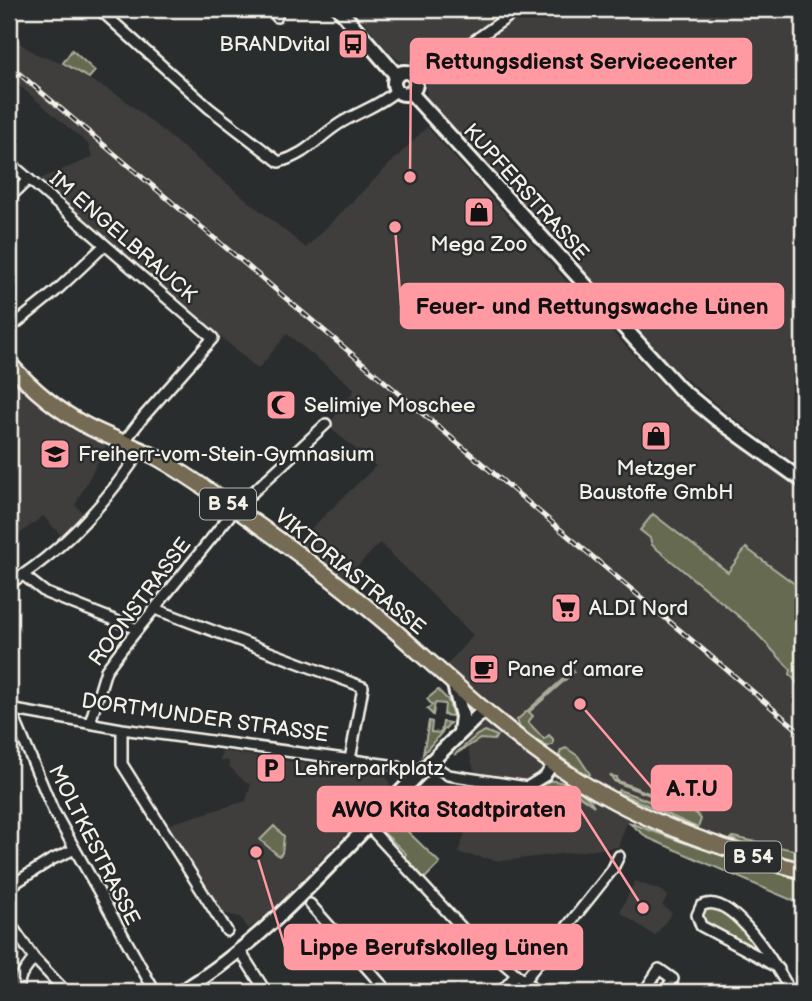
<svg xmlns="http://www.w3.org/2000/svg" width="812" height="1001" viewBox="0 0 812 1001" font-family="'Balsamiq Sans',sans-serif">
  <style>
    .built { fill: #403d3c }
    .green { fill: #656b51; stroke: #acae9c; stroke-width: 2 }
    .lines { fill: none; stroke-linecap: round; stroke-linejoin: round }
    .street-casing { stroke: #f4f1e8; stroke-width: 14 }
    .secondary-casing { stroke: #f4f1e8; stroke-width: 18 }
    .primary-casing { stroke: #f4f1e8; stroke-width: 19 }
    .street { stroke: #2a2d2e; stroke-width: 9 }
    .secondary { stroke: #2a2d2e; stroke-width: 12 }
    .primary { stroke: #756b52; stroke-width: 14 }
    .rail-casing { stroke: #f4f1e8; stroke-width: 5 }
    .rail { stroke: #2a2d2e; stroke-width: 2.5; stroke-dasharray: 8; stroke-linecap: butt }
    .labels { text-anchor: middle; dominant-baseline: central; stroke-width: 5; stroke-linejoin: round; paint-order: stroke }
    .shield { fill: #2a2d2e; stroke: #b7b6b0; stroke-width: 2 }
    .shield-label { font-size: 19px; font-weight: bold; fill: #f4f1e8 }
    .poi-label { font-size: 21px; fill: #f4f1e8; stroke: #2a2d2e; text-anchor: start }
    .street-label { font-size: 21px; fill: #f4f1e8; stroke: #2a2d2e }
    .leader { fill: none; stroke: #ff9aa2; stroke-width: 2.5 }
    .callout-dot { fill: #ff9aa2; stroke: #2a2d2e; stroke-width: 2.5 }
    .callout { fill: #ff9aa2; stroke: #ff9aa2; stroke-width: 2.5 }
    .callout-label { font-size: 23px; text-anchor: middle; font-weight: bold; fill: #111 }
  </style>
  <rect width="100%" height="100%" fill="#2a2d2e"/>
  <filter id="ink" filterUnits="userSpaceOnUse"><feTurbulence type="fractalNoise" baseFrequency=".0143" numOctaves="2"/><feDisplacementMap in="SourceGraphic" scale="14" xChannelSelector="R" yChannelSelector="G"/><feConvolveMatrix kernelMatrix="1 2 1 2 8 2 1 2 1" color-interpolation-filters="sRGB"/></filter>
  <g filter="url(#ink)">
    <!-- built -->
    <path class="built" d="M803,9V468L728,414L656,354L427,97L426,85L430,80L419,65L400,61L391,54L354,10Z
      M9,36L36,54L60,63L121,97L306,248L427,127L619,339L671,393L803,492V590L746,549L729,572L653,514L650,538L652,545L748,624L791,670L790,674L803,691V745L800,746L803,750V852L734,837L729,842L694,832L633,805L618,847L501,861L458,853L480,791L445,667L473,635L380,543L344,580L296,543L376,466L328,426L355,389L287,334L258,369L40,179L93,157L88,144L9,77Z
      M9,377L40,407L68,426L106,446L75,505L85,515L63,537L43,516L9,542Z
      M222,751L386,776L391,787L279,904L249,929L240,917L223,913L166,825L246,801L251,784L246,783L229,766V761L220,760Z
      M635,881L662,891L668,896L662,905L672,913L655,936L620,912Z"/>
    <!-- green -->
    <path class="green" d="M72,50L95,71L89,78L63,63Z
      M653,514L728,572L746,548L803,590V691L790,674L791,670L748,624L652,545L650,538L640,530Z
      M573,670L574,672L529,712L533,716L528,722L544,739L549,735L553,739V744L547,747L520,728L517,720Z
      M438,690L448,700L453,716L444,715L445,704L435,703L433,715L427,709L432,705L427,699Z
      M429,721L432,722L431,732L441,733L443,722L450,723L423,754Z
      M485,731L497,736L494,740L480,739L454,755L477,735Z
      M566,748L578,756L590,774L588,776L559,756L561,750Z
      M611,776L617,777L616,780L651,794L653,790L655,791V794L675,801L677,797L684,800L685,802L683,804C659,799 637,791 614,781Z
      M548,781C562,779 587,793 594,806L565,786L538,789Z
      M619,790L657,804L696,813L701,819L698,828L617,792Z
      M408,799L410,805L396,820L440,863L424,879L404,857L406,854L382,831L383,825Z
      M628,822L682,842L803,881V905L648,838Z
      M274,826L284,836L282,853L279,856L260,840Z
      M733,837L803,852V864L766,854L731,839Z
      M705,906L728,912L768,957L702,924L700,913Z"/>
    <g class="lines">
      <!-- street casing -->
      <g class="street-casing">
        <path id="street" d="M99,9L209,108L279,162C307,154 316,139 339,124C358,112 379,106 396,91
          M272,9L277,17
          M415,78L441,64L519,9
          M9,162L213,338L144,416L124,442
          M9,198L29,179
          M9,329L56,291L105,245
          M23,575L46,593L137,629
          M9,584C64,550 106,503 141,450
          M155,609L363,687L350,760
          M10,708L53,810L155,992
          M9,709L122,729L397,766
          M90,723L106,670L121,650L236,508L326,424
          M122,729V764L227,931
          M430,763L448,775L527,787L545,776L553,764
          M368,826L463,929L537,992
          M9,887L51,860L73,850
          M310,904L388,992
          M9,922L34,958L66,992
          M240,951L266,992
          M779,969L756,955L701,926L697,915L701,906C732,888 779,971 791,992
          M523,982L612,870L619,856
          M16,992L21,976L34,958
          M501,992L515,976
          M644,992L659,969L673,979L664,992"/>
      </g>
      <!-- secondary casing -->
      <g class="secondary-casing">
        <path id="secondary" d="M339,9L396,75
          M394 83a11 11 0 1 1 22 0a11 11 0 1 1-22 0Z
          M411,93L680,389L718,420L803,481
          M454,685L462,716L460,733
          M181,992C260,944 320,875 384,809C416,776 450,743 483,711"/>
      </g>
      <!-- primary casing -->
      <g class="primary-casing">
        <path id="primary" d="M9,363C31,388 57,410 87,426C108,437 132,445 154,456C182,471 208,490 234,508C289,546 343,586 394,630C454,683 510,737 578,780C647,824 725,850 803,871"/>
      </g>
      <!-- street -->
      <use href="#street" class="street"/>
      <!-- secondary -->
      <use href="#secondary" class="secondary"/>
      <!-- primary -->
      <use href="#primary" class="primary"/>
      <!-- rail casing -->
      <g class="rail-casing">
        <path id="rail" d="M9,65L803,734"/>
      </g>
      <!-- rail -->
      <use href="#rail" class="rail"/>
    </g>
  </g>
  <!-- icons -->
  <defs>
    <g id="bus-square" transform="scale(1.575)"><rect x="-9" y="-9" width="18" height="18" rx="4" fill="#ff9aa2" stroke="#2a2d2e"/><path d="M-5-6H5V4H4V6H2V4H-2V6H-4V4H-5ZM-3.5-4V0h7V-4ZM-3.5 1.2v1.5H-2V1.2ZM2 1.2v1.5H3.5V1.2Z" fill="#111"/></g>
    <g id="shop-square" transform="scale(1.575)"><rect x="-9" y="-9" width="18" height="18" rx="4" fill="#ff9aa2" stroke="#2a2d2e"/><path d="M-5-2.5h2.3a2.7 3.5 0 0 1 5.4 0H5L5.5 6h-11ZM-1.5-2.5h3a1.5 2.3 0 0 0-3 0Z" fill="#111"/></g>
    <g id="mosque-square" transform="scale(1.575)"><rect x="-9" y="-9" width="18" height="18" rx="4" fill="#ff9aa2" stroke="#2a2d2e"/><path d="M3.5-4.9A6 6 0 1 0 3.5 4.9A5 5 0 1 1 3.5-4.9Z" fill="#111"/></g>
    <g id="school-square" transform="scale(1.575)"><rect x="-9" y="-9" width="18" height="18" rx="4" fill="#ff9aa2" stroke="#2a2d2e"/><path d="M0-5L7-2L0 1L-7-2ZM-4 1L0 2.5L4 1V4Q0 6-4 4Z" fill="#111"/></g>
    <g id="supermarket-square" transform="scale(1.575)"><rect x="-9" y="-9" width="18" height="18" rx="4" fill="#ff9aa2" stroke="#2a2d2e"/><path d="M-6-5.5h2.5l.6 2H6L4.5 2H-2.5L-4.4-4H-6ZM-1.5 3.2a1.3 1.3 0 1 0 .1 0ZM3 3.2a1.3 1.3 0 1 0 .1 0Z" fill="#111"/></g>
    <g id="cafe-square" transform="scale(1.575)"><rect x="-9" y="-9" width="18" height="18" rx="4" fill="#ff9aa2" stroke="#2a2d2e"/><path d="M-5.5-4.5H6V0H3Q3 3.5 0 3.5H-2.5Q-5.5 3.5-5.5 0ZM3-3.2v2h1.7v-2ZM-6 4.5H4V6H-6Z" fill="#111"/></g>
    <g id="parking-square" transform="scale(1.575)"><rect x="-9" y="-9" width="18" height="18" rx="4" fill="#ff9aa2" stroke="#2a2d2e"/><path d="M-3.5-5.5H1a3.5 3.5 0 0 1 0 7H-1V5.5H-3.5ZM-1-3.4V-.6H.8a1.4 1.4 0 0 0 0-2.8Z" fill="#111"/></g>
  </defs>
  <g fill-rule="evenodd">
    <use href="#bus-square" x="353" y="44"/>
    <use href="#shop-square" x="479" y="212"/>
    <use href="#mosque-square" x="281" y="405"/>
    <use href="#shop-square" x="656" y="436"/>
    <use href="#school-square" x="55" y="454"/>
    <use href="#supermarket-square" x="566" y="608"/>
    <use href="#cafe-square" x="484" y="669"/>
    <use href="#parking-square" x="271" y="768"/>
  </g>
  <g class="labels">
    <!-- shield labels -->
    <g class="shield">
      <rect x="200" y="488.5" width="56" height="31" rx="5"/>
      <rect x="725" y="841.5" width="56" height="31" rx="5"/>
    </g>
    <g class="shield-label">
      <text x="228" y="504">B 54</text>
      <text x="753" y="857">B 54</text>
    </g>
    <!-- poi labels -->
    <g class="poi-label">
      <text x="330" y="44" text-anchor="end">BRANDvital</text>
      <text x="479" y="244" text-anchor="middle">Mega Zoo</text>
      <text x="304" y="405">Selimiye Moschee</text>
      <text x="78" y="454">Freiherr-vom-Stein-Gymnasium</text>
      <text x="656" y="468" text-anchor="middle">Metzger<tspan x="656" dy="24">Baustoffe GmbH</tspan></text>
      <text x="589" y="608">ALDI Nord</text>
      <text x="507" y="669">Pane d´ amare</text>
      <text x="294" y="768">Lehrerparkplatz</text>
    </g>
    <!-- street labels -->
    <g class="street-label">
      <text transform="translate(526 192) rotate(48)">KUPFERSTRASSE</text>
      <text transform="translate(123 237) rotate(41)">IM ENGELBRAUCK</text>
      <text transform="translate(350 572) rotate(39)">VIKTORIASTRASSE</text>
      <text transform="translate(140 602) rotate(-53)">ROONSTRASSE</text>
      <text transform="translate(205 718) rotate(8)">DORTMUNDER STRASSE</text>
      <text transform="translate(94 845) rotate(63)">MOLTKESTRASSE</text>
    </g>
  </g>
  <!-- callouts -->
  <path class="leader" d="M410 177L411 61M395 227L401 306M580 704L652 788M643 908L580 809M256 852L285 947"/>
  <g class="callout-dot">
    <circle cx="410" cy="177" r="7"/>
    <circle cx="395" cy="227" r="7"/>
    <circle cx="580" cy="704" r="7"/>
    <circle cx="643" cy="908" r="7"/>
    <circle cx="256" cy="852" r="7"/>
  </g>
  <g class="callout">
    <rect x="411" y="39" width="340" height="44" rx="7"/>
    <rect x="401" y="284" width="382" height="44" rx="7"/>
    <rect x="652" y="766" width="79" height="44" rx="7"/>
    <rect x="318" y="787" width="262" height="44" rx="7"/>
    <rect x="285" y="925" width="297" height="44" rx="7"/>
  </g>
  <g class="callout-label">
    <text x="581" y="69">Rettungsdienst Servicecenter</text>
    <text x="592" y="314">Feuer- und Rettungswache Lünen</text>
    <text x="692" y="796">A.T.U</text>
    <text x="449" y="817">AWO Kita Stadtpiraten</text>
    <text x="434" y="955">Lippe Berufskolleg Lünen</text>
  </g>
  <!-- margin -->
  <rect width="812" height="1001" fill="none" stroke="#2a2d2e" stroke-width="35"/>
  <rect x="18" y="18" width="777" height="966" fill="none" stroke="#f4f1e8" stroke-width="2.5" filter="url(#ink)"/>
</svg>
